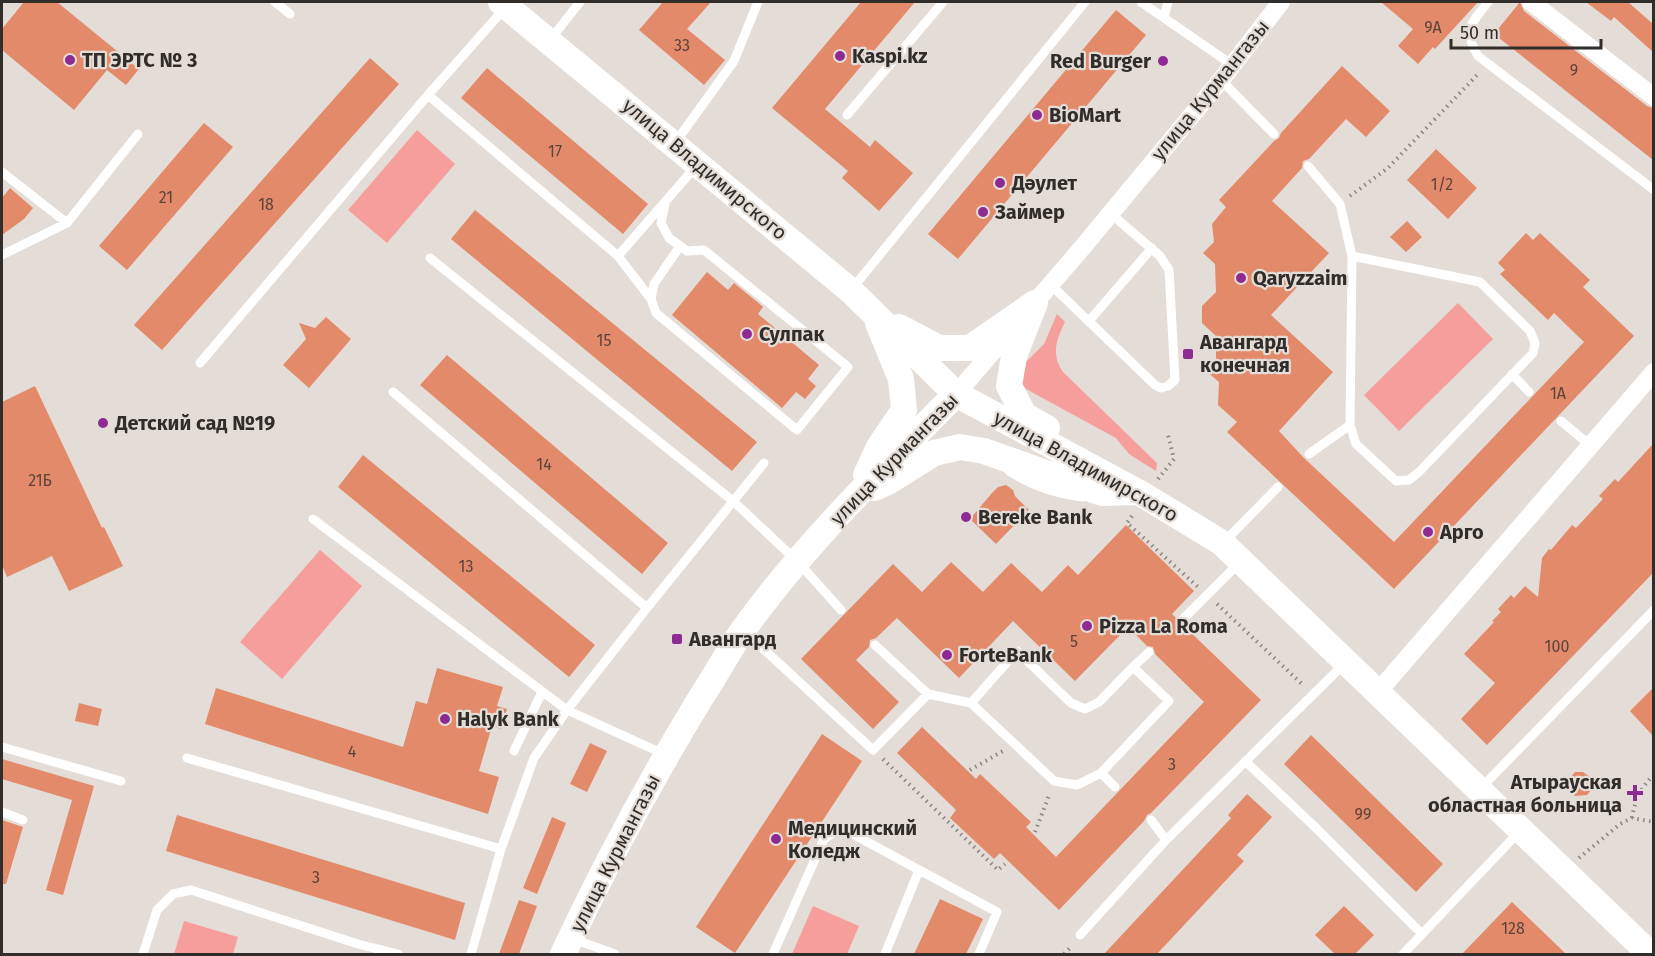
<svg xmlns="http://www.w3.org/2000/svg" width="1655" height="956" viewBox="0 0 1655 956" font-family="'Fira Sans',sans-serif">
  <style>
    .green { fill: #f69e9b }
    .building { fill: #e38a6a }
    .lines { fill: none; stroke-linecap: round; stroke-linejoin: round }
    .path { stroke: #8b8681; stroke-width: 4; stroke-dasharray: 1.5 4.5; stroke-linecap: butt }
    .lane { stroke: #fff; stroke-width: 9 }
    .street { stroke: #fff; stroke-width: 18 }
    .secondary { stroke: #fff; stroke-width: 26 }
    .poi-dot { fill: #8e2b92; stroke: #e4dcd6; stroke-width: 2 }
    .labels { text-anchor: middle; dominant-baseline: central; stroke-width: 4.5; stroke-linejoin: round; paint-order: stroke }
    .number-label { font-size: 16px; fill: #5d443a }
    .poi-label { font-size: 20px; font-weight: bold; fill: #302d2a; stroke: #e4dcd6; text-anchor: start }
    .street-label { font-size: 20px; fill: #302d2a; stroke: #e4dcd6 }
  </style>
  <rect width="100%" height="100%" fill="#e4dcd6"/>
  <!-- green -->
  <path class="green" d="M417,130L455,164L387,243L348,210Z
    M1458,303L1493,339L1399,431L1364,395Z
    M1057,314L1065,322C1056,340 1051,355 1063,372L1157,463L1156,471L1129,454L1116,438L1026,389L1021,382L1026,362L1044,344Z
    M320,550L362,586L282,679L240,642Z
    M813,906L859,926L847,954H792Z
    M184,921L238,937L233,954H174Z"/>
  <!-- building -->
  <path class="building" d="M24,2H57L139,69L126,85L107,70L74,110L2,50V29Z
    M663,2H711L687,29L725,60L704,85L639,30Z
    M861,2H915L825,109L870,147L875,140L913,173L879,211L842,178L848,171L772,108Z
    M1381,2H1478L1435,49L1433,47L1418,64L1398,46L1413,29Z
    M1520,2L1524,11L1647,106L1653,108V160L1494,34Z
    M1586,2H1628L1653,24V52L1614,17L1611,21Z
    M1116,10L1146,35L958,259L928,234Z
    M370,58L399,84L162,350L134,325Z
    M1342,66L1390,111L1366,137L1346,119L1309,159L1303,161L1302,168L1272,201L1329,253L1271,315L1333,372L1279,431L1304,458L1394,542L1584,342L1554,313L1548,320L1500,274L1505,270L1498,263L1526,233L1533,240L1540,233L1590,280L1583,287L1634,336L1394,589L1227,432L1237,422L1218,405L1219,382L1206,371L1216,359V336L1202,323V306L1216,292L1215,264L1203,253L1214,242L1212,224L1226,207L1219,200L1274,141L1279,138L1281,133Z
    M487,68L648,204L623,234L461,98Z
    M204,123L233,147L127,270L99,246Z
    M1436,149L1477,188L1448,219L1407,180Z
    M10,188L33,208L24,219L2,235V198Z
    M475,210L757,442L732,471L451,239Z
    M1407,221L1422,237L1406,252L1390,237Z
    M707,272L728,290L734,283L761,305L763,307L758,314L819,365L808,379L816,386L805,399L796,392L782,408L672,315Z
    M326,317L351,339L309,388L283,365L306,339L299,323L315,328Z
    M447,355L668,543L642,574L420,385Z
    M35,386L102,528L104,527L123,566L69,591L52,556L7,577L2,565V402Z
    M1653,444V573L1487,745L1461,719L1495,683L1464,654L1494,622L1492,621L1501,612L1498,609L1511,595L1514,598L1525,586L1538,597L1542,558L1549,549L1551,550L1572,525L1576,528L1603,499L1599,496L1615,479L1618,482Z
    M363,455L595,645L569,677L338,487Z
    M1006,485L1013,490L1015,496L1029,510L996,544L970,519L992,493L998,487Z
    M1126,525L1194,591L1172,614L1176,618L1177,624L1184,626L1261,700L1151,813L1147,815L1144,821L1059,910L1000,853L994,859L950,818L956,810L897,753L922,727L976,779L980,774L1031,822L1026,827L1056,857L1204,702L1155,654L1153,647L1147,646L1128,627L1075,681L1013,621L959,678L897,618L876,638L870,640L869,647L856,660L899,702L873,729L801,659L893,564L922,592L951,562L983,592L1011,563L1042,592L1068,565L1078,575Z
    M437,668L503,687L497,706L507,709L501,729L492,726L479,771L499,777L488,814L205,724L216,688L403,747L416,701L427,704Z
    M1653,688V736L1630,711Z
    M79,703L102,709L98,726L75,721Z
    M822,734L862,761L735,953L696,927Z
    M1311,735L1443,864L1416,892L1284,764Z
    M590,743L607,751L587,792L570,784Z
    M2,759L94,786L63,895L46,890L72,800L2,779Z
    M1575,772H1583L1590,777L1592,789L1587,795L1575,796L1565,784Z
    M1247,794L1272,817L1237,855L1244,861L1157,954H1104L1231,818L1228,815Z
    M177,815L465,903L455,940L166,851Z
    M552,817L566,823L537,894L523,888Z
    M2,820L23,827L6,884H2Z
    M940,899L983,919L966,954H914Z
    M519,900L537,906L519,954H499Z
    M1512,902L1566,954H1462Z
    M1344,906L1374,935L1355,954H1335L1315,935Z"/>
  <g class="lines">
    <!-- path -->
    <path class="path" d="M1350,196L1388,168L1479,73
      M1158,479L1174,459L1168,435
      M1132,516L1127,523L1198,587
      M1217,604L1303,685
      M883,759L998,870L1005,864
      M970,770L1003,751
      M1632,818C1635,800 1641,787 1654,775
      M1035,832L1050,793
      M1579,858L1620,824L1632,818L1654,822
      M1064,954L1072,946"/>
    <!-- lane -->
    <path class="lane" d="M275,2L290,14
      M1141,2L1231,64
      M1488,2C1471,24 1462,29 1478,56L1654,190
      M1164,17L1168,2
      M550,40L580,2
      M1221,80L1274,134
      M428,95L618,256L697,165
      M847,115L943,2
      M675,143L734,61L758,2
      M1308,166L1340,204L1352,256L1350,425L1356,444L1396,481L1409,480L1419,472L1533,353L1535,343L1530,331L1480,282L1352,256
      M2,172L67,223L138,134
      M665,203L661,223L669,238L687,251L704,250L848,367L797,430L656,313L651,299L654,284L680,246
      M2,255L67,223
      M618,256L651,299
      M430,258L733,501L798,562L841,610
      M1051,285L1155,385L1161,388L1168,386L1175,380L1169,270L1160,256L1110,213
      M852,289L1085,2
      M1089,321L1152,248
      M200,363L428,95L505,8
      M1512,374L1529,392
      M393,392L647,608L764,463
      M1561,421L1591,446
      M1309,454L1350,425
      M1009,471C1032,486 1057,494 1083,497
      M313,519L567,710L666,755
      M1224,542L1278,487
      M1182,620L1240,562
      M745,632L873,750L928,694
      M875,645L928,694L971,703L1054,781L1077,785L1101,773L1169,701L1133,667L1099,702L1085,709L1071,703L1017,651L971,703
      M1133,667L1149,652
      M2,747L121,781
      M514,751L542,692
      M187,758L501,849L534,758L567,710L647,608
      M1245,761L1314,826L1422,934
      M1101,773L1115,787
      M1480,789L1654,610
      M2,812L23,820
      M1151,820L1166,840
      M1080,935L1166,840L1344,664
      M573,939L615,954
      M143,954L157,910L173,894L191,890L358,944L398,954
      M471,954L501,849
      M773,954L824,839L836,831H847L997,912L979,954
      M885,954L919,870
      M1403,954L1519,832"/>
    <!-- street -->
    <path class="street" d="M1531,2L1654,97
      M956,394L1082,248L1221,80L1281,2
      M1377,693L1654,372"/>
    <!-- secondary -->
    <path class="secondary" d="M501,2L851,291L956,394L1145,496L1222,543L1650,954
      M1035,303L1014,356L1009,386L1024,415L1047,428
      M899,327L939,348H970L1035,303
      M866,475L879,447L904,410L901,379L878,323
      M874,488L888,482L934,453L960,447L984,451L1102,493L1137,492
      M563,954C604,867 650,781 700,699C715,676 728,652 743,630C805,544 882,469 956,394"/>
  </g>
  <!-- markers -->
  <g class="poi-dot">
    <circle cx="840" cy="56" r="6"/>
    <circle cx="70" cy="60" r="6"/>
    <circle cx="1163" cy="61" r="6"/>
    <circle cx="1037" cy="115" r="6"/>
    <circle cx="1000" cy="183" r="6"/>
    <circle cx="983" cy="212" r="6"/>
    <circle cx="1241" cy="278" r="6"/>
    <circle cx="747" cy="334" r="6"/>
    <rect x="1182" y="348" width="12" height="12" rx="3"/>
    <circle cx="103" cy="423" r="6"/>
    <circle cx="966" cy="517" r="6"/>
    <circle cx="1428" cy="532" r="6"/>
    <circle cx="1087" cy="626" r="6"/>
    <rect x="671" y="633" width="12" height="12" rx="3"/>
    <circle cx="947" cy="655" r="6"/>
    <circle cx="445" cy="719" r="6"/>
    <path d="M1632 784h6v6h6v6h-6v6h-6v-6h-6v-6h6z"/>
    <circle cx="776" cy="839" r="6"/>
  </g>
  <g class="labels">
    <!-- number labels -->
    <g class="number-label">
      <text x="1433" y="27">9А</text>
      <text x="682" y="45">33</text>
      <text x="1574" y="70">9</text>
      <text x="555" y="151">17</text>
      <text x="1442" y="184">1/2</text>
      <text x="166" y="197">21</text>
      <text x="266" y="204">18</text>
      <text x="604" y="340">15</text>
      <text x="1558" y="393">1А</text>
      <text x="544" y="464">14</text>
      <text x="40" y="480">21Б</text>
      <text x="466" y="566">13</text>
      <text x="1074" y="641">5</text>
      <text x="1557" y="646">100</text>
      <text x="352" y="751">4</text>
      <text x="1172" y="764">3</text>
      <text x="1363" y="814">99</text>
      <text x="316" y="877">3</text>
      <text x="1513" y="928">128</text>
    </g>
    <!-- poi labels -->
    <g class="poi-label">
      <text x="852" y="56">Kaspi.kz</text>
      <text x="82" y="60">ТП ЭРТС № 3</text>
      <text x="1151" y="61" text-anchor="end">Red Burger</text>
      <text x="1049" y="115">BioMart</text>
      <text x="1012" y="183">Дәулет</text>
      <text x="995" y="212">Займер</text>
      <text x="1253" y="278">Qaryzzaim</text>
      <text x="759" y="334">Сулпак</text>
      <text x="1200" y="342">Авангард<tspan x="1200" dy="23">конечная</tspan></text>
      <text x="115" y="423">Детский сад №19</text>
      <text x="978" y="517">Bereke Bank</text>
      <text x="1440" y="532">Арго</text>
      <text x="1099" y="626">Pizza La Roma</text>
      <text x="689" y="639">Авангард</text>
      <text x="959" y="655">ForteBank</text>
      <text x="457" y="719">Halyk Bank</text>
      <text x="1622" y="782" text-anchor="end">Атырауская<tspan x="1622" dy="23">областная больница</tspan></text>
      <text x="788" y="828">Медицинский<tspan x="788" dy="23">Коледж</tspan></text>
    </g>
    <!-- street labels -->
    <g class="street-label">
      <text transform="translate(1210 90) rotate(-51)">улица Курмангазы</text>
      <text transform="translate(705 169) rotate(40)">улица Владимирского</text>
      <text transform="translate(894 459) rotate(-46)">улица Курмангазы</text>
      <text transform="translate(1086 466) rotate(29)">улица Владимирского</text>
      <text transform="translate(615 853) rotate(-63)">улица Курмангазы</text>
    </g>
  </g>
  <!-- border -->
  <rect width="1655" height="956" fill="none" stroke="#302d2a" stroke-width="6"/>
  <!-- scale -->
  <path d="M1451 39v9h150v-9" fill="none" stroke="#302d2a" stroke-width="3"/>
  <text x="1460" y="39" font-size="18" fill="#302d2a" stroke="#e4dcd6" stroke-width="4.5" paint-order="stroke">50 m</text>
</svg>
